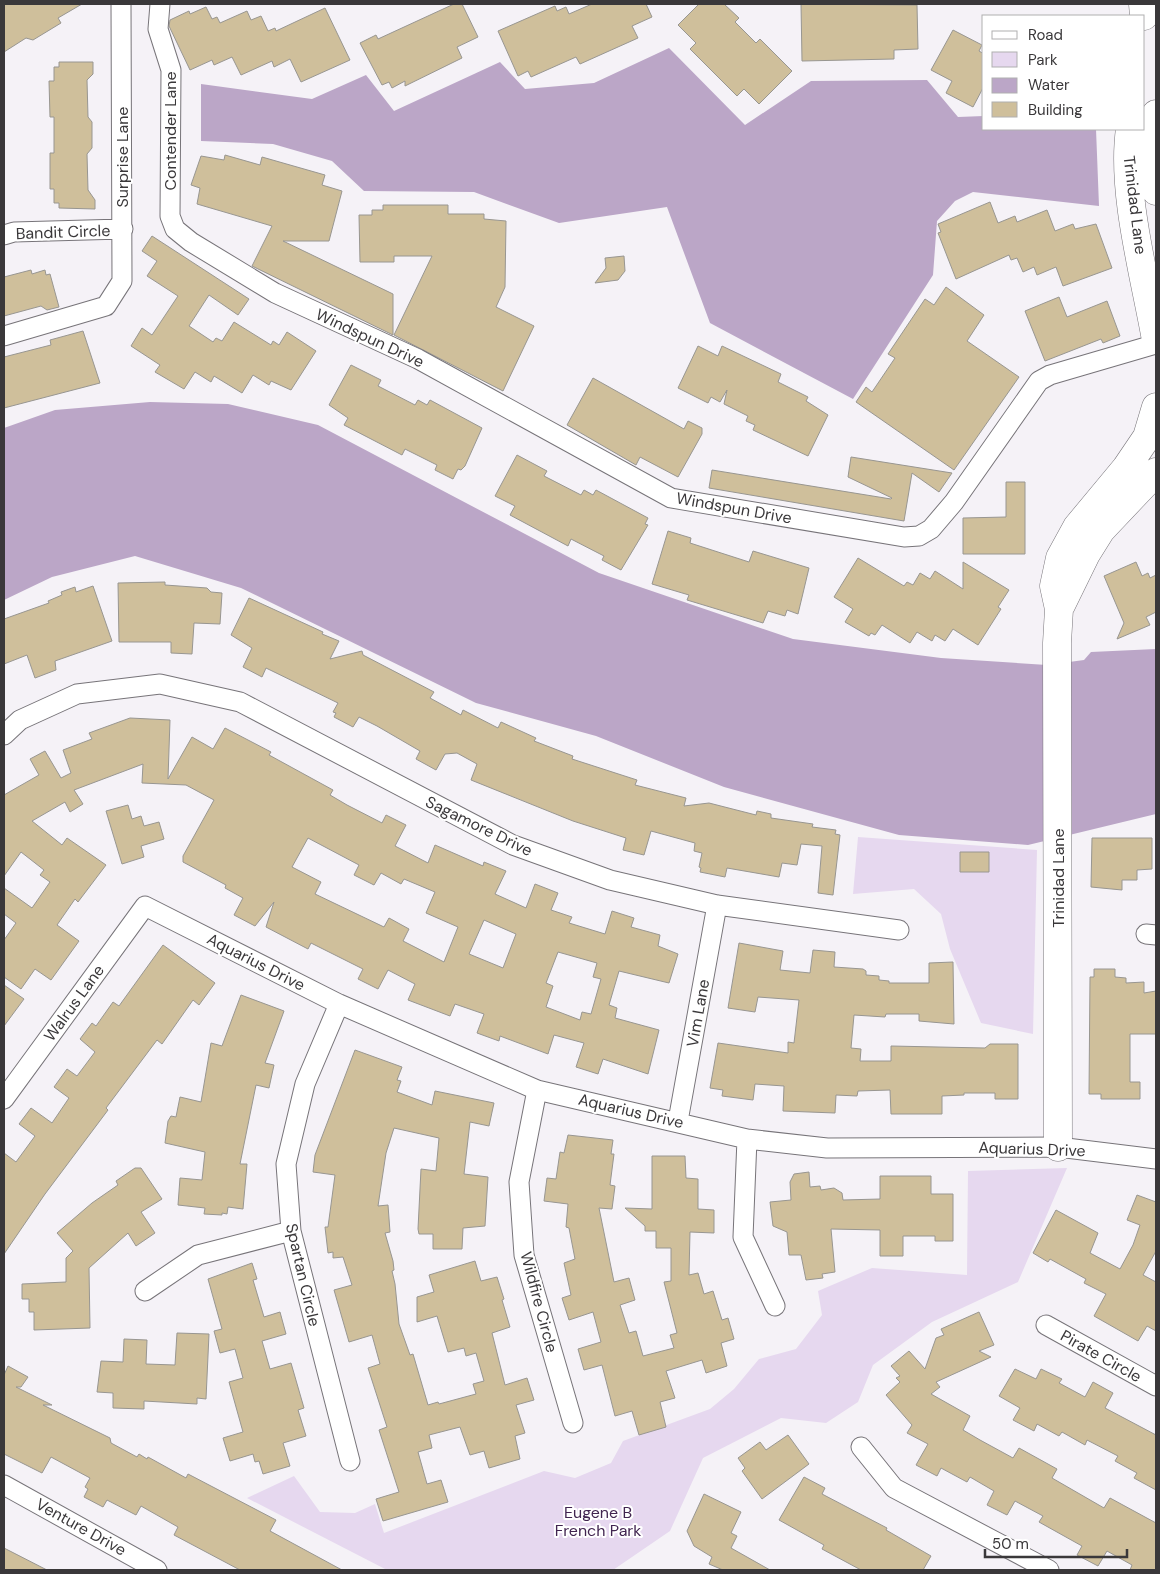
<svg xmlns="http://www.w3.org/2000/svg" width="1160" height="1574" viewBox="0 0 1160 1574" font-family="'DM Sans',sans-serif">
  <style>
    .green { fill: #e6d8ef }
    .water { fill: #bba6c7 }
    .building { fill: #cfbf9b; stroke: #989691; fill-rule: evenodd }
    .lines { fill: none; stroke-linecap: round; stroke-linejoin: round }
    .street-casing { stroke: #777479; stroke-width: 21 }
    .secondary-casing { stroke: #777479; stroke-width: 29 }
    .street { stroke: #fff; stroke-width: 19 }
    .secondary { stroke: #fff; stroke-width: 28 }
    .labels { text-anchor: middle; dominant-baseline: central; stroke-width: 4; stroke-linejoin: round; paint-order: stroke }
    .street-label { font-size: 16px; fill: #3a383a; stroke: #fff }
    .park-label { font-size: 16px; fill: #412550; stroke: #fff }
  </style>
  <rect width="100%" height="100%" fill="#f5f2f7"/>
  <!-- green -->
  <path class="green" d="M858,837L1037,850L1033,1034L981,1023L950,949L941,914L914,889L853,894Z
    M1067,1168L1018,1282L932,1322L873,1365L858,1402L826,1423L781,1418L703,1458L670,1531L613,1570H387L247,1498L294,1476L320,1512L355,1513L375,1504L384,1533L544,1471L575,1478L611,1463L623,1441L710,1409L734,1389L759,1359L796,1349L822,1315L818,1291L872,1268L967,1275L968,1171Z"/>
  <!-- water -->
  <path class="water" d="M669,48L745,125L811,81L927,80L958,117L984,116V129H1096L1099,206L973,192L955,201L937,221L933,275L853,399L710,323L667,207L559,223L474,192L364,191L332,161L273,144L201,141V84L312,99L366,75L394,111L500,62L525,89L594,83Z
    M150,402L228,404L318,425L599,573L793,639L941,658L1047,665L1084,660L1091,652L1156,649V814L1028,845L899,835L724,787L596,736L476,703L241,588L135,556L52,577L4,600V428L55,410Z"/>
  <!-- building -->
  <path class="building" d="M4,4H82L58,18L61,23L33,40L26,38L4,52Z
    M454,4H462L478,37L457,47L462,58L405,86V81L392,88L389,82L382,85L360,43L376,35L378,39Z
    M592,4H646L652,17L632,26L638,38L580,64L576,57L531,77L528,71L518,76L498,31L555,6L557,11L566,7L569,14Z
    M699,4H724L739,18L735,22L756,43L760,39L792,71L759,104L744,89L737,96L690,49L696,43L678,25Z
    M801,4L917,5L918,49L894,50V59L802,61Z
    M206,7L212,19L217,17L220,23L247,11L251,20L261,16L268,31L275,28L276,31L325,8L350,60L301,82L290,59L274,67L272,61L241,75L232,57L214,65L212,60L190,70L169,26L170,20L189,11L190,14Z
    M953,30L982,45L979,51L984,54V86L973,107L946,93L952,81L931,70Z
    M59,62H93V74L87,80L88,117L92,122V148L87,154L88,190L95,200V209L59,208V203H54V189H50V153H54V117H50L49,81H54V67H59Z
    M225,155L260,165L262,157L325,175L322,185L342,191L329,241H283L393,294V335L252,266L272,226L197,204L200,188L191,185L201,156L224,160Z
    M990,202L998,223L1015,216L1017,222L1047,210L1055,231L1073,224L1075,229L1096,224L1112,268L1063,286L1056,267L1037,275L1034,267L1023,272L1017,258L1011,260L1009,255L956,279L938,233L941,232L938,224Z
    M383,205H448V214H484V219L506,221L505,287L496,307L534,326L503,391L394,335L432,256H394V262H360L359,215H372V210H383Z
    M152,236L249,299L238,315L209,295L189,326L213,342L216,338L222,341L234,322L271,345L273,341L279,345L287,332L316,351L291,390L271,381L269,385L253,375L242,393L214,376L211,382L195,372L184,389L155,372L160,365L131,346L142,328L152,335L178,296L147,276L157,261L142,251Z
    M624,256L625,271L618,280L595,283L606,268L605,258Z
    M31,270L32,274L45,270L46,275L50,274L59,307L47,310L41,306L4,316V277Z
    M946,287L984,315L967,341L1019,377L954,470L856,402L866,387L872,392L895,358L888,354L925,299L934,305Z
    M1059,297L1067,317L1107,301L1120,336L1103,343L1101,339L1045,361L1025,311Z
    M83,331L100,383L4,408V357L51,345L50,340Z
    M698,346L718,356L722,346L781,374L778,382L808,397L806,401L828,415L808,456L753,430L755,425L746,421L748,416L724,404L727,390L720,402L711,397L708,403L678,388Z
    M351,365L381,380L378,386L415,405L418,400L427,405L430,400L482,428L465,466L461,470L458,469L453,479L435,470L437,465L405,449L402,455L344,425L348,418L329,405Z
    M593,378L684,429L688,421L702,428V434L678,477L640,457L636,465L567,425Z
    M517,455L547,471L544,476L581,495L584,490L593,495L596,490L648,518L645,524L648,525L621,570L602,560L604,556L571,539L568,546L510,515L515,506L495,496Z
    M851,457L952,473L939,492L912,473L904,521L709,488L712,470L891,499L892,498L848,477Z
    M1006,482H1025V554H963V518L1006,517Z
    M668,531L691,538L690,543L749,562L753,551L809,568L798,614L787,610L785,616L768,611L763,623L687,600L689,595L652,584Z
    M858,558L904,586L907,582L913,585L920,573L930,579L935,571L963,589V562L1009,590L998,607L1001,609L978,645L953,629L945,641L935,635L932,641L917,632L910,643L882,625L875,635L871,633L869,636L845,622L853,609L834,597Z
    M1136,562L1142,576L1148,573L1150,578L1156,575V612L1146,617L1150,625L1117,639L1124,623L1104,576Z
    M165,582V585L207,588L211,592L222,593L220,624L194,623L192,654L171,653V642H119L118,583Z
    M93,586L112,641L55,661L56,670L35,678L27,655L4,664V619L49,603L48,601L62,595L61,592L75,587L76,592Z
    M249,598L323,632L322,634L339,641L330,659L362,651L363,655L434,692L430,698L461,715L463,710L498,728L501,722L536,738L534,741L573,756L572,759L637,780L635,785L686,798L684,806L709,803L756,815L757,811L771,814V818L813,824L812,827L836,830L835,834L840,835L833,895L818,893L822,846L801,844L797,865L782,863L779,877L727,868L725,877L700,872L701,868L699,867L702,853L694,851L695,843L651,831L644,855L623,850L626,838L573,821L471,780L477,764L457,753L445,754L436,770L416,759L420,751L377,726L359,717L353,727L334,717L336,713L333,712L338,703L266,668L262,677L243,667L252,648L231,635Z
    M130,718L170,720L168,779L192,737L213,749L225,728L271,752L269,755L333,790L330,795L347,805L382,823L386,815L406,825L395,846L428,863L435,845L483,866L484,862L506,871L495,894L526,908L535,884L558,893L551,910L572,917L569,923L605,934L612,911L634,918L631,927L660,935L658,946L678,954L669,983L619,971L609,1005L617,1008L615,1018L659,1030L648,1074L603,1059L598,1074L576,1067L584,1043L554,1035L548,1054L500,1036L499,1041L477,1033L484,1014L455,1004L450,1016L408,1000L415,984L388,970L378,989L358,979L363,969L311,943L308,949L266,927L274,902L255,926L234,915L243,898L225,888L226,885L183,862V856L214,800L186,785L142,783L143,764L74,790L83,804L70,812L65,802L32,821L62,845L67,838L106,865L78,902L75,899L57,925L79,941L51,980L35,969L21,989L4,977V940L16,923L4,914V888L32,908L50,882L40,875L44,870L21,852L4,876V795L39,775L30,759L45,751L61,778L71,773L63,750L92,739L89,733ZM308,838L359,865L354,875L374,885L381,873L401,884L404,879L435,892L426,913L458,927L444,962L403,941L409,929L389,918L384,927L315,894L321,882L292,867ZM484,920L516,934L503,968L469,954ZM558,952L597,963L593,977L601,979L591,1014L582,1012L580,1020L546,1007L553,986L546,983Z
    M128,805L132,819L141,816L144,826L159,822L164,839L141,846L144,857L122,864L106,811Z
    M1092,838H1152V869L1137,870V880H1122V890L1091,887Z
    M960,852H989V872H960Z
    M739,943L783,951L780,970L810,973L813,950L835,952L834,967L863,969L866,971V975L879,976V980L889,981V983H929V963L953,962L954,1024L919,1021V1014H886L885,1017L854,1015L851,1048L861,1049L860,1061H891V1046L985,1048L990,1044H1018V1099H995V1093H964V1095L942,1096V1114H891L890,1090L858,1091L857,1096L836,1095L835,1113L783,1111L784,1086L755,1084L753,1100L722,1096L723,1090L710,1088L718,1043L788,1053V1042L794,1043L799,1000L758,997L755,1012L728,1008Z
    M163,945L215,983L199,1005L193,1000L162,1044L157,1040L106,1108L108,1110L45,1194L4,1254V1153L16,1162L35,1136L19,1124L31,1108L52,1123L69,1098L54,1087L67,1069L77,1076L95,1052L80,1039L92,1023L96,1026L113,1002L119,1006Z
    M1094,969H1115V977L1126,978V983L1144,982V993L1156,991V1034H1130V1082H1140V1099H1101V1094H1089L1090,977H1094Z
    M4,985L24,999L4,1026Z
    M241,995L284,1011L265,1063L274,1065L269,1088L256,1085L240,1164H247L243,1209L228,1207L227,1214L222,1213V1215L204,1214L205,1208L178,1205L180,1178L202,1180L205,1152L165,1143L168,1121L171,1116L176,1117L180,1097L201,1102L211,1043L222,1046Z
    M355,1050L402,1067L397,1080L401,1081L397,1092L432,1105L435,1091L494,1103L489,1126L470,1122L464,1174L488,1177L485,1226L463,1228L462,1249H433V1234H419L418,1229L421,1169L436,1171L439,1138L394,1128L386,1153L378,1206L388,1205L390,1232L385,1233L393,1261L394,1270L392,1271L395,1284L399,1324L410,1355L413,1354L428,1405L438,1402L439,1404L476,1394L473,1384L484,1381L476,1353L466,1356L464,1348L448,1352L437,1316L417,1322V1297L434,1292L429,1275L475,1261L481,1281L497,1277L504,1299L502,1300L510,1327L492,1333L505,1385L527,1378L534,1400L516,1405L525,1433L515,1436L520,1459L489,1468L484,1451L470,1455L460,1427L429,1435L432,1448L418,1452L427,1484L441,1480L448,1502L383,1521L376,1499L399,1492L379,1430L387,1427L368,1368L380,1364L372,1335L349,1342L334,1290L352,1285L343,1257L333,1258V1252L328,1253L325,1227H328L335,1175L313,1172L315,1155Z
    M568,1135L613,1140L611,1154H614L610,1185L615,1186L612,1209L599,1208L614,1282L629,1278L635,1300L620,1305L629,1333L636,1331L643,1356L674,1348L670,1335L677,1333L664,1282L671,1281V1248H656V1231H645V1226L625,1208L652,1209V1156H685L686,1178L698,1179V1209L714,1210V1233L690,1232L689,1275L698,1273L704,1294L713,1291L722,1320L728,1318L734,1339L721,1343L727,1366L706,1373L702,1360L666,1371L675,1398L660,1402L666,1427L639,1435L632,1411L615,1416L602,1365L584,1370L578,1349L601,1342L593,1312L569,1320L562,1298L571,1295L564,1263L575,1259L569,1228L566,1227L568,1204L544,1201L547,1178L556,1179L560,1152L564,1153Z
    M135,1168H141L162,1199L141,1212L155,1233L136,1246L128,1233L89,1268L90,1328L34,1330V1312H29V1299H22V1284L66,1282V1258L73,1251L57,1233L92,1203L118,1185L116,1181Z
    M809,1172L810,1187L820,1186L821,1190L834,1188L842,1193L843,1200L880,1199V1176H931V1194H953V1241H935V1236H903V1256H880V1230L831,1229L835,1272L822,1274L823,1278L806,1280L801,1255H789L787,1232L773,1226L770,1202L791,1200L790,1182L794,1174Z
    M1137,1195L1156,1202V1251L1143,1275L1156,1282V1331L1147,1326L1138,1341L1094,1316L1106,1294L1084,1283L1086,1279L1050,1259L1048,1262L1033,1253L1056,1210L1098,1233L1090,1253L1120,1269L1133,1245L1140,1225L1127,1220Z
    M252,1263L257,1279L253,1280L264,1317L280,1312L286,1334L262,1341L270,1369L291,1363L304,1408L298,1410L306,1436L283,1443L290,1466L263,1474L259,1461L255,1462L253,1454L230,1461L223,1438L243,1432L229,1382L243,1378L235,1349L220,1353L214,1331L222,1329L208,1279Z
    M979,1312L994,1345L979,1351L991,1357L936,1382L940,1387L931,1394L970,1416L963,1430L980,1440L1013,1458L1019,1448L1057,1469L1052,1478L1104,1508L1110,1498L1156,1523V1570H1130L1132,1565L1107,1551L1098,1566L1077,1555L1082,1546L1039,1522L1043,1516L1015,1501L1007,1515L987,1505L994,1491L970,1477L967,1482L941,1468L937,1476L916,1465L928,1444L907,1433L912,1425L886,1395L900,1382L896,1378L900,1376L891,1366L909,1351L925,1369L936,1338L944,1335L941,1329Z
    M177,1333L209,1334L206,1399L197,1398V1404L144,1401V1409L113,1408V1393L97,1392L101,1361L123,1362L124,1339L147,1340L146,1364L175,1365Z
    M8,1366L28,1377L21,1387H16L52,1405H43L110,1438L111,1443L137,1457L139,1454L147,1459L148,1457L186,1478L188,1474L276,1520L270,1531L342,1570H240L174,1535L178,1527L141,1506L136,1515L107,1500L103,1507L84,1497L88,1489L85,1487L90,1478L51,1457L42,1473L4,1454V1375Z
    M1015,1369L1036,1379L1041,1369L1062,1379L1059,1383L1085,1397L1093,1382L1113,1393L1105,1408L1156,1435V1490L1134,1478L1137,1473L1115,1461L1118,1456L1087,1440L1085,1445L1062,1432L1059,1436L1037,1424L1034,1431L1013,1420L1020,1408L999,1396Z
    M788,1435L809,1464L762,1499L742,1471L745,1468L738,1458L760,1442L766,1450Z
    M804,1477L825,1488L822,1494L887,1528L886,1530L931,1556L923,1570H861L822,1549L824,1545L779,1520Z
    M704,1494L741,1512L731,1533L737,1536L731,1548L770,1570H723L709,1564L712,1557L694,1546L687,1531Z
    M4,1548L47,1570H4Z"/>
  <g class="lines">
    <!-- street casing -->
    <g class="street-casing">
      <path id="street" d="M160,4L158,29L171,70L170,216L175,229L191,242L275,293L418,359L671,498L904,537L919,536L931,529L954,502L1039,381L1050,375L1156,344
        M4,235L14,232L123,229
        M4,336L106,306L122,281L121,4
        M4,735L20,720L77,694L160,684L240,702L513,845L610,880L717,905L899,930
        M1146,934L1156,935
        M339,1004L305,1084L286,1164L291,1231L350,1461
        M537,1090L519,1182L524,1255L573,1423
        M4,1099L145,906L339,1004L537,1090L747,1139L827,1148L1058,1147L1156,1159
        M678,1121L717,905
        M747,1139L743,1237L775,1306
        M145,1291L198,1255L291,1231
        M1046,1325L1156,1386
        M861,1447L894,1488L1049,1570
        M4,1485L157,1570"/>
    </g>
    <!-- secondary casing -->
    <g class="secondary-casing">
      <path id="secondary" d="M1143,4L1144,16
        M1156,114L1154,135L1156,191
        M1130,129C1121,192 1145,277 1156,340
        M1061,605L1086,554L1101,530L1156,472
        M1058,1147L1057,643L1059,609L1054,586L1060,558L1077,527L1126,468L1147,437L1156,407"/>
    </g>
    <!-- street -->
    <use href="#street" class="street"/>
    <!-- secondary -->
    <use href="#secondary" class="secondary"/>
  </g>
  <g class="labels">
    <!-- street labels -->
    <g class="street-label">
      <text transform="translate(170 131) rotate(-90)">Contender Lane</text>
      <text transform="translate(122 157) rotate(-90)">Surprise Lane</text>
      <text transform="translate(1135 205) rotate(83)">Trinidad Lane</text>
      <text transform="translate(63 232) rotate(-2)">Bandit Circle</text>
      <text transform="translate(370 338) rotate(25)">Windspun Drive</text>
      <text transform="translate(734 508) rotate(10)">Windspun Drive</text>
      <text transform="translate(479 826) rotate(26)">Sagamore Drive</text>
      <text transform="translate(1058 878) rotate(-90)">Trinidad Lane</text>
      <text transform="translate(256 962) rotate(27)">Aquarius Drive</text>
      <text transform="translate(74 1003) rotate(-54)">Walrus Lane</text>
      <text transform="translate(698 1013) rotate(-80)">Vim Lane</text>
      <text transform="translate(631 1111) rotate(13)">Aquarius Drive</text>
      <text transform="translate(1032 1149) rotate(2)">Aquarius Drive</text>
      <text transform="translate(303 1275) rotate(77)">Spartan Circle</text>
      <text transform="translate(539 1302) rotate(75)">Wildfire Circle</text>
      <text transform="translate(1101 1356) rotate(29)">Pirate Circle</text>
      <text transform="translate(81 1527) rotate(29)">Venture Drive</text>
    </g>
    <!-- park labels -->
    <g class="park-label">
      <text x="598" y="1512">Eugene B<tspan x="598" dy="18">French Park</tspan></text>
    </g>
  </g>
  <!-- border -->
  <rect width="1160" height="1574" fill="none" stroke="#3a383a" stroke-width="10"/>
  <!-- legend -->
  <rect x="982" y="15" width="162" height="115" fill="#ffffff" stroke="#b0afb0"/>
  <rect x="992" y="31" width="25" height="8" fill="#ffffff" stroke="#b0afb0"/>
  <text x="1028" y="40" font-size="15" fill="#3a383a">Road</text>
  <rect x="992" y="52" width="25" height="15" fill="#e6d8ef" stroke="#b0afb0"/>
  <text x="1028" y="65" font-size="15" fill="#3a383a">Park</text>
  <rect x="992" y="78" width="25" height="15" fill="#bba6c7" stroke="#b0afb0"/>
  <text x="1028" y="90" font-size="15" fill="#3a383a">Water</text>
  <rect x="992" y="102" width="25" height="15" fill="#cfbf9b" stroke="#b0afb0"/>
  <text x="1028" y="115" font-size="15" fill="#3a383a">Building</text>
  <!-- scale -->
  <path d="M985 1549v8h142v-8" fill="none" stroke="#3a383a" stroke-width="2.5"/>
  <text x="992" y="1549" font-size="15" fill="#3a383a" stroke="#ffffff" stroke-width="4" paint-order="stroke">50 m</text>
</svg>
